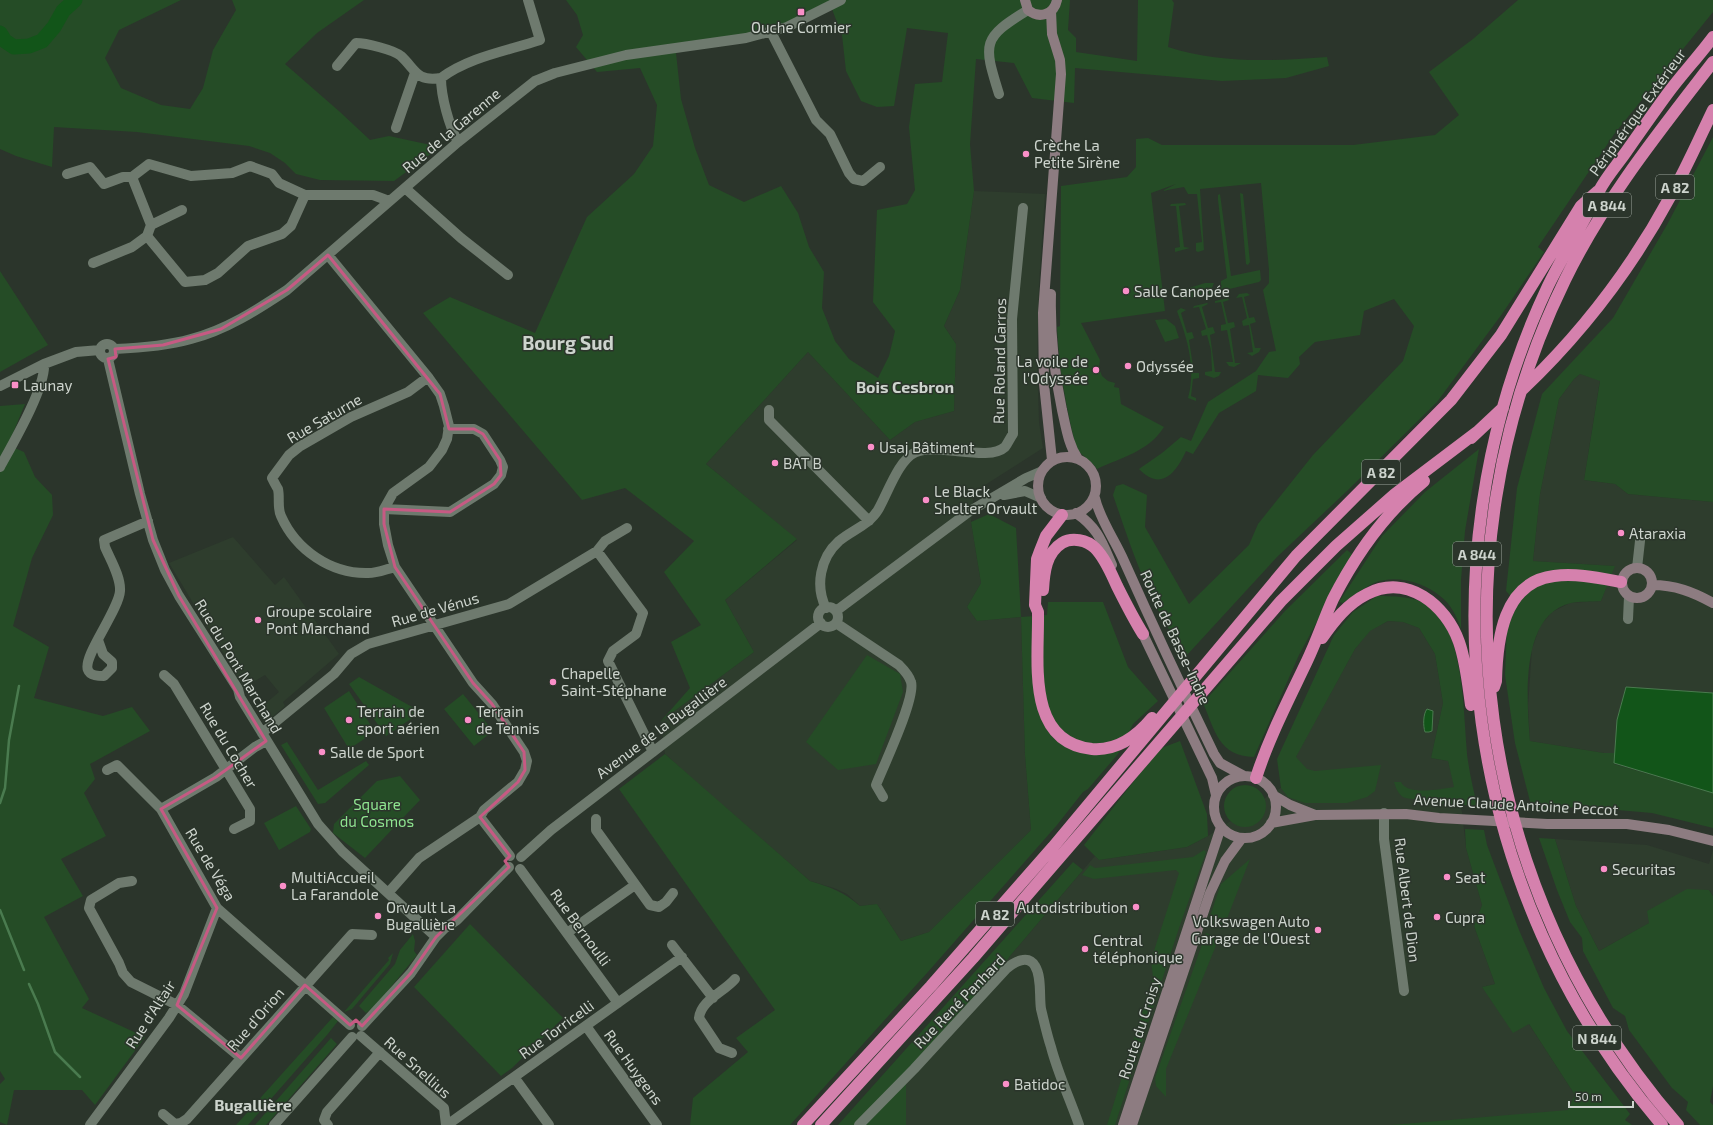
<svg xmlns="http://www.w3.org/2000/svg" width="1713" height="1125" viewBox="0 0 1713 1125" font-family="'Exo 2',sans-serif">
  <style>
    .built { fill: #2e3d2d }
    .green { fill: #254c26; fill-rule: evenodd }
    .water { fill: #125519; stroke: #4a7b4f }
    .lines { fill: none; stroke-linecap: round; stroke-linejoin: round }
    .stream { stroke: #4a7b4f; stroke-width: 2.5 }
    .river { stroke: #125519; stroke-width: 15 }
    .street { stroke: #6e7a6e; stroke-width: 10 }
    .secondary { stroke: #8d7c81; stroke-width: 10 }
    .highway { stroke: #d581ad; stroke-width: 12 }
    .marked { fill: none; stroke: #c65a83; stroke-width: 3; stroke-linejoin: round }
    .poi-dot { fill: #fa8fc8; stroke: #2b352b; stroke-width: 1.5 }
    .labels { text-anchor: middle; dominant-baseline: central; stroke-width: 3; stroke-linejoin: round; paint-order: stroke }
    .shield { fill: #2b352b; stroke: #9ca49c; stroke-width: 1 }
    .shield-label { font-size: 14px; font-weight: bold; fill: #cdd4cd }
    .poi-label { font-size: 15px; fill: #cdd4cd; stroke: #2b352b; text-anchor: start }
    .street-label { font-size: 15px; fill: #cdd4cd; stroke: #2b352b }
    .park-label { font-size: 15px; fill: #8fe590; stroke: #2b352b }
    .neighbourhood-label { font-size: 16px; font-weight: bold; fill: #cdd4cd; stroke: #2b352b }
    .district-label { font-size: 19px; font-weight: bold; fill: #cdd4cd; stroke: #2b352b }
  </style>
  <rect width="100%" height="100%" fill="#2b352b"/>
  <!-- built -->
  <path class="built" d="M974,191L1045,194L1039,284L1037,361L1039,422L1043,448L974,492L971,522L981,583L967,607L977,621L1021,617L1025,755L1031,830L929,932L901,941L877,904L860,906L847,894L834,888L810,881L702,788L665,754L661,721L754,652L725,600L797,540L706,464L808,352L890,440L915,422L954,411L956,344L944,326L960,290Z
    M1580,374L1600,380L1584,480L1615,484L1628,494L1713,502V693L1626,687L1617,720L1615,753H1604L1530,741L1528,706L1532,649L1540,626L1552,612L1570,603L1601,601L1614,566L1533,561L1540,494L1559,399L1574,379Z
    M233,537L275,585L284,577L339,654L283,702L285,706L271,718H263L258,710L279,692L265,675L253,682L250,678L242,684L169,563Z
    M1388,621L1403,622L1419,628L1435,654L1443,703L1431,758L1448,761L1462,812L1466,848L1482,905L1474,926L1495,984L1482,987L1529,1024L1575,1095L1612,1125H906V1071L1000,970L1010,956L1095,856L1099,860L1187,847L1208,836L1285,785L1298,752L1355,649L1369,631Z
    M1555,839L1647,845L1709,864L1713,850V896L1709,890L1599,951L1576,906Z"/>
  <!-- green -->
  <path class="green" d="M0,0H181L119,30L105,58L121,88L161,105L190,109L203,88L213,50L236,10L232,0H364L317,33L285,64L340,112L370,140L389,136L440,147L394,181L320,180L296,174L285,163L270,153L249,146L137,132L54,127L52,167L16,156L0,149Z
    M566,0H1070L1068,30L1076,38V52L1137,61L1138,0H1172L1174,3L1168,47C1220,64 1274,61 1327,57L1329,66L1286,78L1222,81L1075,68L1074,103L1032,98L1014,63L976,59L970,144L974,191L960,290L944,326L956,344L954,411L915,422L890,440L808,352L706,464L797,539L725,600L754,652L661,721L690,688L671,642L701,625L664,572L694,541L625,488L582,500L423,313L450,297L535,333L587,217L634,174L653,146L657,105L640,68L597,72L576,47L583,35L577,15ZM830,4L842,35L846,71L861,101L877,107L894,106L907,28L948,33L942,82L915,84L909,127L915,190L907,204L877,210L873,302L895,331L889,356L878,378L849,359L835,341L822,308L824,272L809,247L798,213L781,186L744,202L709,185L695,148L681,99L676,53L770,30Z
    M1518,0H1713V12L1615,133L1538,247L1544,252L1502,314L1437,402L1348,490L1277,557L1187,655C1150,608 1132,550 1113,495L1116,486L1123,484L1147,495L1145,527L1189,604L1249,545L1258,524L1313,455L1403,361L1414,326L1394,299L1364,311L1360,335L1315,342L1299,357L1300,364L1288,378L1258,375L1256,391L1219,413L1193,454L1186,451C1176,473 1161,492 1139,469L1162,453L1181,437L1191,441L1208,402L1256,371L1269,352L1276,351L1263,290L1269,283V270L1261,183L1200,189L1204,250L1198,252L1196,251V243L1202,242L1197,194H1188L1184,187L1162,191L1176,184L1151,193L1165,311L1081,323L1100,360L1099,368L1102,376L1108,381L1115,383L1114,387L1119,388L1121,404L1164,427C1148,452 1122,457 1097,469C1091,460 1081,456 1076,447C1066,407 1059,368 1057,327L1060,326L1061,186L1127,177L1136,167V139L1148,138L1162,145H1353L1435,135L1459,115L1429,72L1473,39Z
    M1713,137V502L1628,494L1615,484L1584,480L1600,381L1580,374L1574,379L1559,399L1540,494L1533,561L1615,566L1601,601C1591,602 1580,601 1571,603C1519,615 1527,701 1530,741L1604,753H1615L1614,764L1713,793V828L1652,813L1583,807L1532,809L1515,743L1505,675L1507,626L1518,604L1506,591L1517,488L1542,394L1613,318L1668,223Z
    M1240,193L1243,194L1250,262L1248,265L1246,264Z
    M1220,194L1231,276L1260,270L1261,280L1259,282L1225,290L1221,289V281L1227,278L1218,200V195Z
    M1185,203L1186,205L1179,206L1184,247L1190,248L1175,252V248L1180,247L1176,206H1170L1171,204Z
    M0,271L48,345L0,372Z
    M1205,283H1214L1210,293L1206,295L1183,299L1181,295L1183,290Z
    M1247,293L1250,295L1244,297L1249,318L1254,317L1256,322L1250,324L1255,348H1261L1259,352L1252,356L1247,353L1253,352L1249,325L1243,326L1242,321L1247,318L1242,297L1236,298L1239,294Z
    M1228,298L1229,300L1223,302L1228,323L1234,322L1235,327L1230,329L1235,363H1241L1234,367L1229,366L1226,362H1233L1227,330L1221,331V325L1226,324L1221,302L1215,303V301Z
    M1207,303L1208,304L1202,307L1208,328L1213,327L1215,333L1210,335L1215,372H1221L1219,376L1214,378L1205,375V372L1212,371L1211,350L1207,335L1202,336L1201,331L1206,329L1199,307L1193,308L1194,306Z
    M1181,308L1186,310L1181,313L1187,333L1192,332L1194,338L1189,340L1194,373H1199V378L1193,379L1191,396L1196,398V401L1188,398C1196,369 1188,341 1178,314L1177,311Z
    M1166,319L1175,326L1179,338L1165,342L1155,320Z
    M25,404L8,445L24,452L35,477L52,495L53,515L32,558L13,626L49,647L34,698L103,716L132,707L150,731L90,764L95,779L84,793L106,836L61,859L83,896L44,917L89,999L82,1008L145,1037L95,1105L82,1090H14L7,1125L0,1122V1084L5,1079L0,1071V406Z
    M1479,449L1465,531L1461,580V629C1457,617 1451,604 1440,596C1424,582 1395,574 1374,583C1363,588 1353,597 1343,603L1339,602L1382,536L1425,492Z
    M989,514L1016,528L1021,617L1047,615L1048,602H1103L1128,667L1158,701L1133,724L1118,754L1088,789L1083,792L1057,825L927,973L790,1125H690L693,1098L748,1052L736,1038L775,1010L619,789L665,754L810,881C830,887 844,892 860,906L877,904L901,941L929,932L1031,830L1025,755L1021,617L977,621L967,607L981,583L971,522Z
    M1347,550L1353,555L1299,655L1254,757C1218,756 1215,730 1203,703L1285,611Z
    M1377,596C1393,596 1413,596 1428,605C1466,629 1463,720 1468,761C1470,776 1474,791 1477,806L1425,802V799C1406,799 1400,801 1394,782H1401C1407,796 1441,789 1454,787L1448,761L1431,758L1443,703L1435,654L1419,628L1403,622L1388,621L1370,631L1355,649L1296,757L1307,769L1315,771L1381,765L1375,791L1367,797L1347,803H1305L1288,797L1281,788L1277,759L1334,635L1353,612Z
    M867,655L900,674L903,692L876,764L838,770L806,742Z
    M359,677L421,712L386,736L349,684Z
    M349,691L375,732L349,749L324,708Z
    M463,694L493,731L474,746L444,709Z
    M1180,741L1207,814L1208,836L1187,847L1099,860L1084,845L1159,749Z
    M287,742L318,790L366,761L369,765L325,803L318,804L281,745Z
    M400,776L420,800L365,858L333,833L334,824L377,781Z
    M1224 806a21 21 0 1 1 42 0a21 21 0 1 1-42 0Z
    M296,806L311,829L310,832L279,850L264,823Z
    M1465,829L1484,830L1487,845L1519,930L1544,988L1567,1031L1630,1114L1625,1120L1632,1125H1391L1568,1110L1575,1095L1529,1024L1513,1033L1482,987L1495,984L1474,926L1482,905L1466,848Z
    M1539,838L1555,839L1576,906L1599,951L1649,923L1647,911L1687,889L1709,890L1713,896V1086L1710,1102L1713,1105V1125H1700L1686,1110L1688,1102L1672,1088L1629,1030L1625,1016L1613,1008L1583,951L1582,938L1570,922L1557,890Z
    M1204,850L1206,852L1179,928L1115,1125H1107L1153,977L1151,960L1179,873L1176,870L1094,879L1082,875L1090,865L1095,868L1193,857Z
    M1250,859L1223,929L1208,922L1221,884Z
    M1073,862L1083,870L1010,956L1000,970L906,1071V1125H838Z
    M470,924L563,1018L512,1068L501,1076L414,987Z
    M1206,933L1219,938L1166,1069V1097L1156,1086L1155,1078Z
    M413,934L415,941L414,951L417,955L377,1004L366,1013L359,1006L395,964L400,950Z
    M393,953L390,964L352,1009L344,1012L389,960L388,958Z
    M333,1017L338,1021L327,1035L248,1125H236Z
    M331,1038L337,1044L266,1125H255Z"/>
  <!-- water -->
  <path class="water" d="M1626,687L1713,693V793L1614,763L1617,720Z
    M1427,709L1433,711L1432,731L1429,732H1425C1423,726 1423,714 1427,709Z"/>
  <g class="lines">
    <!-- stream -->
    <path class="stream" d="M0,803L5,788L9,740L19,686
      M0,910L24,970
      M29,984L38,1004L55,1052L80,1077"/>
    <!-- river -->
    <path class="river" d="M0,33L5,41L14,47L29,46L42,41L54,27L63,11L75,0"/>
    <!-- street -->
    <path class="street" d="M770,30L816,120L830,134L849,173L854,179L863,181L880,167
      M337,66L356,43C366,43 394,50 401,56C416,70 416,82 441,78
      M999,94C983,43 982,38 1028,10
      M396,128L415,73
      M458,142C449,126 441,96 441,78C469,57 507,51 540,40L528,0
      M67,174L90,167L104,184L123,177H132
      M132,177L149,164L191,176L232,173L250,166L272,174L279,183L305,195H373L389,201
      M132,177L151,225L147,236
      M405,188L461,238L508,275
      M151,225L182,210
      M147,236L185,282L205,280L218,273L248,246L282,234L291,226L305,195
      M328,255L428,377L440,394L444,406L449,426L447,439L442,450L429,467L393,493L384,509V524L388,545L395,567L473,683L492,704L524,752L527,761L525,770L518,782L484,810L480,817L510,856
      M93,263L132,247L147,236
      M100 351a7 7 0 1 1 14 0a7 7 0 1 1-14 0Z
      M115,349C140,348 166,346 191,339C226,330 257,310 287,290L458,142L535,81L555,73L626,55L746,38L787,27L841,0
      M108,359L140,494L153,540L165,570L179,596L238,689L240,697L318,824L342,851L436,937
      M0,386L44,364L76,352L100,350
      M769,410V420L869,521
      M0,467C12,445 46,387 44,364
      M1004,495L1025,491L1041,498
      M384,509L450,512L494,484L501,475L503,467L500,460L483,434L474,429H448
      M597,551L643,613L636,634L613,651L608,661L653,752
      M395,567C386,569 378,573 368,573C331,574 296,550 281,516C277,508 280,498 278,489C276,486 274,482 272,478L289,455L299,447L351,417L408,392L428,377
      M1637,568L1640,541
      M818 617a10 10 0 1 1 20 0a10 10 0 1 1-20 0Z
      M826,608C815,586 820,558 839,541C852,530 869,525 878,510C888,493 898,460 916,452C939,443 989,462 1005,447C1008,443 1010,438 1013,434L1012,319L1023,208
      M836,611L970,511L1026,478L1040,472
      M1628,619L1629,597
      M836,623L899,665C904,670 909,675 911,682C916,698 883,767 876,785L883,797
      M98,640L103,654L112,662V668L104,676C99,676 90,676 88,670C82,657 119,610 120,591C121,577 110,559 105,547L104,540L148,521
      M164,675L174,684L250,809V821L234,829
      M262,733L334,674L351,654L368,644L509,604L597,551L605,541L627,528
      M107,770L117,765L161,809L217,908L350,1025
      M161,809L216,777L255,747L266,741
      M1384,813V839L1404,991
      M596,819V830L650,905L659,907L666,902L673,893
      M521,857L551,830L821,623
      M520,869L618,1003
      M132,881L119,883L91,900L89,908L119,963L123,973L131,982L177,1005L241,1058
      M388,893L419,858L480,817
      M567,933L635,885
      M672,945L713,998
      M362,1026L411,973L436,937L445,928L457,920L509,867
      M586,1026L657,1125
      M361,1036L444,1108L446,1125
      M732,1053L719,1048L699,1018C701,1000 724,992 735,979
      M514,1077L549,1125
      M163,1114L175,1124L181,1123L187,1119L352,934L372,935
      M90,1125L169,1018L184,994L217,908
      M274,1125L352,1037
      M328,1125L324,1120L327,1112L380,1052
      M447,1125L682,957
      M859,1125L914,1069L1006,969C1014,962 1028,954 1035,966C1042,977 1039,996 1041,1009C1044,1021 1047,1035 1051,1047C1058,1074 1070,1099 1079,1125"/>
    <!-- secondary -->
    <path class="secondary" d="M1025,0L1028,10C1039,19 1054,15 1057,0
      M1051,11L1052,34L1060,60L1061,74L1043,313L1044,384L1052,460
      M1051,294C1050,333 1054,372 1062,410C1066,427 1068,444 1078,459
      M1038 486a29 29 0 1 1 58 0a29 29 0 1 1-58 0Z
      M1095,498C1100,520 1115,540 1124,561C1153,626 1183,690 1214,754L1220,763L1244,776
      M1076,513C1098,528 1102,542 1112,565
      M1622 583a15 15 0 1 1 30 0a15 15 0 1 1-30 0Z
      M1652,585C1675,585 1693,592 1713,603
      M1140,628L1212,778L1216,795
      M1214 807a31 31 0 1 1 62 0a31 31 0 1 1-62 0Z
      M1273,795L1290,805L1315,815
      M1271,823L1315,815L1406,814L1439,818L1547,824H1627L1669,830L1713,841
      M1123,1125L1221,827
      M1132,1125L1210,893L1225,861L1242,838"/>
    <!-- highway -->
    <path class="highway" d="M1522,390C1581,334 1631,269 1670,197C1686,169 1699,139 1713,110
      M1471,438L1503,408
      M1062,515L1046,536L1040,551L1037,559L1035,605L1038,612C1039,660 1025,742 1092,749C1117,751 1137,736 1152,718
      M1043,590C1044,572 1046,553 1062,543C1072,537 1087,540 1095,548C1105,558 1111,573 1117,586C1125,602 1133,618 1143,634
      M1322,638C1334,621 1347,604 1367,594C1407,573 1446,605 1459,642C1466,662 1468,684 1471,705
      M1494,687L1496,681C1497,640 1503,582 1554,576C1576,573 1599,578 1621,582
      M1256,778C1269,737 1289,699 1307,661C1317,640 1324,619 1333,599C1356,554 1385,513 1424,481
      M803,1125L931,986L1053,847L1296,556L1451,400L1501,335L1581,206L1598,191
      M821,1125L973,958L1281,601L1336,546L1395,494L1477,432
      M1662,1125C1463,894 1418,562 1548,286C1561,259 1577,234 1591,207C1594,202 1596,196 1599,191C1606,177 1617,165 1626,152C1640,132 1654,112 1668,93C1682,74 1699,56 1713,37
      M1678,1125C1474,891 1428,560 1565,280C1604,200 1659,132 1713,62"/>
  </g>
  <!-- marked area -->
  <path class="marked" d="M328,255L440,394L449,429H474L483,434L500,460L501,475L494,484L450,512L384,509V524L395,567L473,683L492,704L524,752L525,770L518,782L480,817L510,856L505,861L509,867L436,937L411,973L362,1026L356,1020L350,1025L305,985L241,1058L177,1005L217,908L161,809L216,777L266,741L179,596L153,540L108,359L116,357L115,349L163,345L221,329L287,290Z"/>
  <!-- markers -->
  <g class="poi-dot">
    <rect x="797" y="8" width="8" height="8" rx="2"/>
    <circle cx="1026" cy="154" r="4"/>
    <circle cx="1126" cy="291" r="4"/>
    <circle cx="1128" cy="366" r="4"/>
    <circle cx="1096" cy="370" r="4"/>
    <rect x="11" y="381" width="8" height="8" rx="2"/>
    <circle cx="871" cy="447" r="4"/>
    <circle cx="775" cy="463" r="4"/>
    <circle cx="926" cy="500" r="4"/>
    <circle cx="1621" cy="533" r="4"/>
    <circle cx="258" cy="620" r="4"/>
    <circle cx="553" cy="682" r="4"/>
    <circle cx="349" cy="720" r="4"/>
    <circle cx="468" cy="720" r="4"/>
    <circle cx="322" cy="752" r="4"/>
    <circle cx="1604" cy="869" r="4"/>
    <circle cx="1447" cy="877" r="4"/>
    <circle cx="283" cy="886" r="4"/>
    <circle cx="1136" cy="907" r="4"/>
    <circle cx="378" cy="916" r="4"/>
    <circle cx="1437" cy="917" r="4"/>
    <circle cx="1318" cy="930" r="4"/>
    <circle cx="1085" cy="949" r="4"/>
    <circle cx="1006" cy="1084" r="4"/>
  </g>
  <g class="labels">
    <!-- shield labels -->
    <g class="shield">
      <rect x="1656" y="175" width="38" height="24" rx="3"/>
      <rect x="1583" y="193" width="48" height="24" rx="3"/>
      <rect x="1362" y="460" width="38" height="24" rx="3"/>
      <rect x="1453" y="542" width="48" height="24" rx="3"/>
      <rect x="976" y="902" width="38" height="24" rx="3"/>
      <rect x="1573" y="1026" width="48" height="24" rx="3"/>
    </g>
    <g class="shield-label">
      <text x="1675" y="187">A 82</text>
      <text x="1607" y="205">A 844</text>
      <text x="1381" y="472">A 82</text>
      <text x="1477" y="554">A 844</text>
      <text x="995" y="914">A 82</text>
      <text x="1597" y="1038">N 844</text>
    </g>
    <!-- poi labels -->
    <g class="poi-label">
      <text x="801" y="27" text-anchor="middle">Ouche Cormier</text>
      <text x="1034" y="145">Crèche La<tspan x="1034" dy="17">Petite Sirène</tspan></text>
      <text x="1134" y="291">Salle Canopée</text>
      <text x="1088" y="361" text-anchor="end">La voile de<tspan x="1088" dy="17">l'Odyssée</tspan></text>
      <text x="1136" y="366">Odyssée</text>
      <text x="23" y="385">Launay</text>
      <text x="879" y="447">Usaj Bâtiment</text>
      <text x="783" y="463">BAT B</text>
      <text x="934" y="491">Le Black<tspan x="934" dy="17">Shelter Orvault</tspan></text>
      <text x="1629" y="533">Ataraxia</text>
      <text x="266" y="611">Groupe scolaire<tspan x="266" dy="17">Pont Marchand</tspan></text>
      <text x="561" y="673">Chapelle<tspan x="561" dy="17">Saint-Stéphane</tspan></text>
      <text x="357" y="711">Terrain de<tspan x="357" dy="17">sport aérien</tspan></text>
      <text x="476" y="711">Terrain<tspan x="476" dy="17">de Tennis</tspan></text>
      <text x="330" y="752">Salle de Sport</text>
      <text x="1612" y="869">Securitas</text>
      <text x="291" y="877">MultiAccueil<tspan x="291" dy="17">La Farandole</tspan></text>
      <text x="1455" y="877">Seat</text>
      <text x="386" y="907">Orvault La<tspan x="386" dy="17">Bugallière</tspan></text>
      <text x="1128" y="907" text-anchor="end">Autodistribution</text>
      <text x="1445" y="917">Cupra</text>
      <text x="1310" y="921" text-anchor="end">Volkswagen Auto<tspan x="1310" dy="17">Garage de l'Ouest</tspan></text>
      <text x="1093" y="940">Central<tspan x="1093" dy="17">téléphonique</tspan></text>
      <text x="1014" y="1084">Batidoc</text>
    </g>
    <!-- street labels -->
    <g class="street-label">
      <text transform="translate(1637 112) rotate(-54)">Périphérique Extérieur</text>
      <text transform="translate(451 130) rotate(-40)">Rue de la Garenne</text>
      <text transform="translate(999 361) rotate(-89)">Rue Roland Garros</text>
      <text transform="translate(324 418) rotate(-30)">Rue Saturne</text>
      <text transform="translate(435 609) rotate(-16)">Rue de Vénus</text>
      <text transform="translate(1176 637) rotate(65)">Route de Basse-Indre</text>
      <text transform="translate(239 666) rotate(59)">Rue du Pont Marchand</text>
      <text transform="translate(661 727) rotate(-37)">Avenue de la Bugallière</text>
      <text transform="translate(229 745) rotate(59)">Rue du Cocher</text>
      <text transform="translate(1516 804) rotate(3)">Avenue Claude Antoine Peccot</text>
      <text transform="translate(211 864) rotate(59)">Rue de Véga</text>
      <text transform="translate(1408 900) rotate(83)">Rue Albert de Dion</text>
      <text transform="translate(581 927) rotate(54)">Rue Bernoulli</text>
      <text transform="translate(959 1001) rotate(-46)">Rue René Panhard</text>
      <text transform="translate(150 1014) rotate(-57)">Rue d'Altair</text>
      <text transform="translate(255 1019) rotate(-49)">Rue d'Orion</text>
      <text transform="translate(1139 1028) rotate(-72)">Route du Croisy</text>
      <text transform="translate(556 1029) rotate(-36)">Rue Torricelli</text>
      <text transform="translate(418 1067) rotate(42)">Rue Snellius</text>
      <text transform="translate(634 1067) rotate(54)">Rue Huygens</text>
    </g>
    <!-- park labels -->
    <g class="park-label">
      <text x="377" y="804">Square<tspan x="377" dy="17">du Cosmos</tspan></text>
    </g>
    <!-- neighbourhood labels -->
    <g class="neighbourhood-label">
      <text x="905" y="386">Bois Cesbron</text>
      <text x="253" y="1104">Bugallière</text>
    </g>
    <!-- district labels -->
    <g class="district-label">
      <text x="568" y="342">Bourg Sud</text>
    </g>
  </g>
  <!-- scale -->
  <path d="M1569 1101v6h64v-6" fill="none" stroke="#cdd4cd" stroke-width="2"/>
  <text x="1575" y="1101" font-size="12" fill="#cdd4cd" stroke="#2b352b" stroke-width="3" paint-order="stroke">50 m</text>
</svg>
